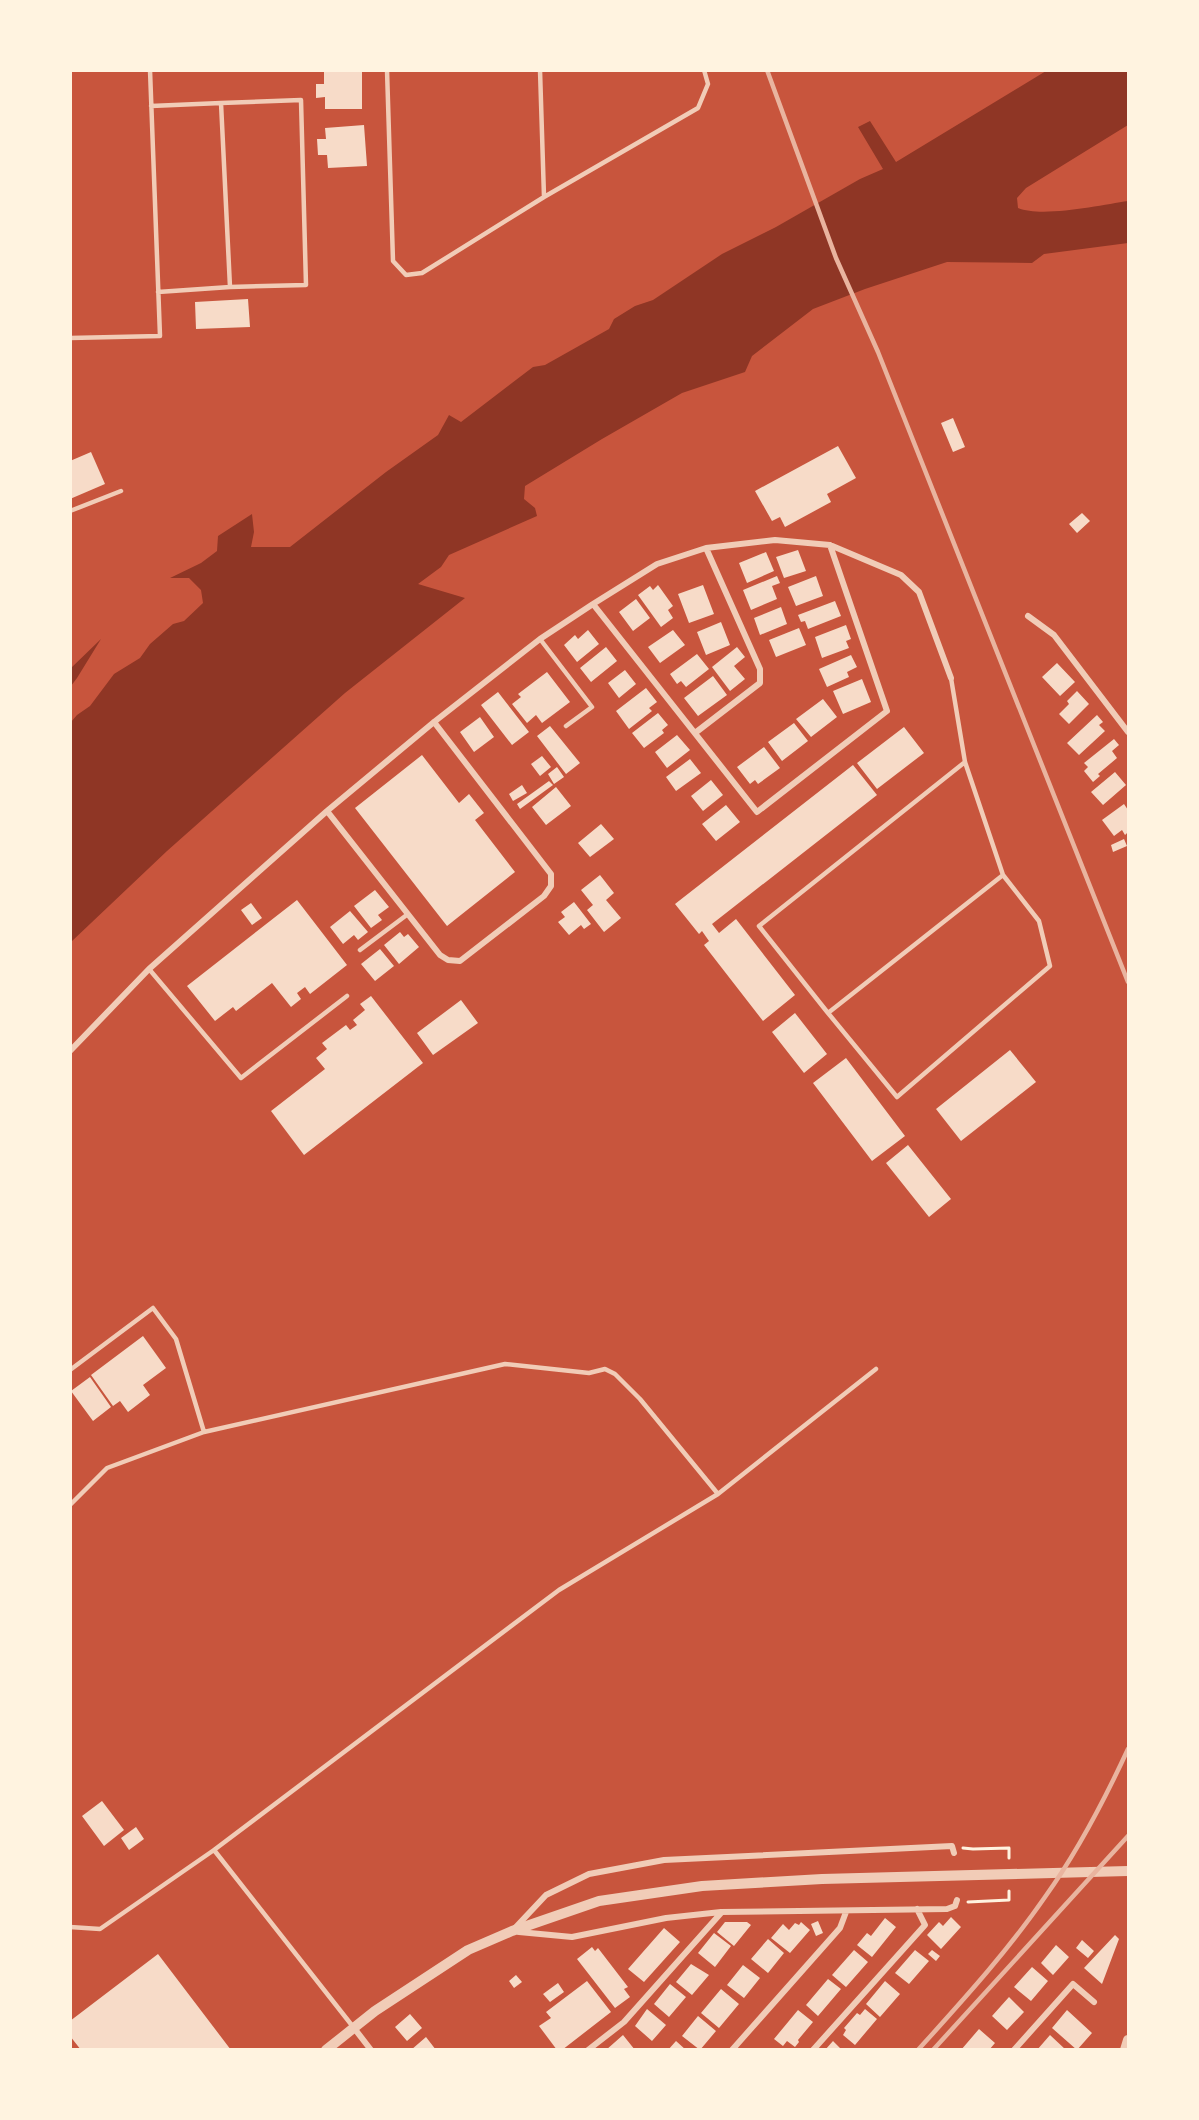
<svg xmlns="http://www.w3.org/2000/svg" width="1199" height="2120" viewBox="0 0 1199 2120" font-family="'Asap Condensed',sans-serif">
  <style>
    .water { fill: #8f3625 }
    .building { fill: #f7dbc8 }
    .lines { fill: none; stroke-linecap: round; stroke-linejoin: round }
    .path { stroke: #fff3e0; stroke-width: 3 }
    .service { stroke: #f1ccb7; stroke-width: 4.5 }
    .minor { stroke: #f1ccb7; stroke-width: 6 }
    .tertiary { stroke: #f1ccb7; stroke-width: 10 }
    .rail { stroke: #e9b49f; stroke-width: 4.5 }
  </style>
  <rect width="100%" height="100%" fill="#c8553d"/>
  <!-- water -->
  <path class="water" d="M1046,71H1128V125L1026,188L1017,198L1018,208C1042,218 1101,205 1128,201V243L1044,254L1032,263L947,262L865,289L813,309L752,356L745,372L682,393L602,439L525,486L524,499L535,508L537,516L449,555L441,567L418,584L465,598L345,693L167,851L71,942V722L77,715L90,706L114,674L140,658L150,644L173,624L184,621L203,603L201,590L189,578H170L201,563L217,551L218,536L252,514L254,532L251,547H290L386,472L438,435L449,415L461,422L533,367L545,365L609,329L614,319L635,306L653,300L722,254L776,227L860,179L883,169L858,127L870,121L896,162Z
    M101,639L77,678L71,686V668Z"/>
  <!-- building -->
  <path class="building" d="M324,70H362V109H325V97L316,98V84H324Z
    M364,125L367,166L328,168L327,155H318L317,139H326L325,128Z
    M248,299L250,327L196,329L195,302Z
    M953,418L965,447L953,452L941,423Z
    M838,446L856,478L827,494L831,502L785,527L780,517L772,521L755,491Z
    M91,452L105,484L70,499V461Z
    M1082,513L1090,521L1077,533L1069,524Z
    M798,550L806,571L784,578L776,557Z
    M766,552L774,571L747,583L739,563Z
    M777,576L780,583L772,586L777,599L751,610L743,590Z
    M816,576L823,596L796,606L788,587Z
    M658,585L673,606L668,610L673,618L661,627L638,595L650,586L653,590Z
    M703,585L714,614L689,623L678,594Z
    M636,599L650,618L633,631L619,612Z
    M835,601L841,616L808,629L805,621L801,622L798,615Z
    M781,607L787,624L760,635L754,618Z
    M721,622L730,645L706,655L697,632Z
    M846,625L851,639L846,641L849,648L822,658L815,637Z
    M799,628L806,645L776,657L769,640Z
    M588,630L599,644L577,662L564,645L575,635L578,639Z
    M673,630L685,645L660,663L648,647Z
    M606,647L617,661L591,682L580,668Z
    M737,647L745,657L734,666L745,679L730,691L712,667Z
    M697,654L709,669L686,687L681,681L677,684L670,674Z
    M851,655L857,667L847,672L849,677L827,687L819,669Z
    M1057,663L1075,682L1060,696L1042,677Z
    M625,670L636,684L619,698L608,683Z
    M547,672L570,702L542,723L536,715L527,723L512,704L521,697L518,694Z
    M713,676L727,695L698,716L684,698Z
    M862,679L871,702L843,714L833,691Z
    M646,688L657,702L649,708L652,711L629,729L616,711Z
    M1077,691L1089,704L1069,724L1059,714L1069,704L1067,701Z
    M498,692L529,732L512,745L481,705Z
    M823,699L837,717L811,737L796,719Z
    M658,713L668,725L662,730L664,733L644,748L632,733Z
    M1097,715L1103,722L1099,725L1105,731L1079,755L1067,743Z
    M480,717L494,737L474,752L460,732Z
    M794,723L808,741L782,761L768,742Z
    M550,726L580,763L566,774L537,736Z
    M904,727L924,753L877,789L857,763Z
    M677,735L690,750L667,768L655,752Z
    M1114,739L1119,745L1112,751L1117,758L1098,774L1100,776L1093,782L1084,771L1088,767L1084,763Z
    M764,747L780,768L758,784L755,780L750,784L737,767Z
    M422,755L459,803L469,794L484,813L475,820L515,872L447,926L355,808Z
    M542,756L551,767L540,776L531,764Z
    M690,759L701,773L676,791L666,777Z
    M853,765L877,795L712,924L719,933L736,919L795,995L763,1021L704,945L709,941L702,931L699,934L675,904Z
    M557,767L564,777L554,784L548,774Z
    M1115,772L1126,785L1103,805L1091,792Z
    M711,780L723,795L703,811L691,796Z
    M549,781L553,785L520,809L517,804Z
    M522,785L527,793L513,801L509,794Z
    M556,787L571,806L546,825L532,807Z
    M1124,804L1128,810V832L1125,835L1122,830L1114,836L1102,820Z
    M726,805L740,822L716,841L702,824Z
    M601,824L614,839L590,857L578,843Z
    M1124,839L1127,846L1113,852L1111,845Z
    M600,875L614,893L606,900L621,918L604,932L587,910L593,905L581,890Z
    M375,890L389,907L378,915L382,920L371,928L354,906Z
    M297,900L347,965L310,994L305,987L297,993L301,999L291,1007L272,983L236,1011L233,1007L215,1021L187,986Z
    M574,902L591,924L584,929L581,925L569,935L558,922L565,917L561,912Z
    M251,903L262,918L252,925L241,910Z
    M350,911L368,932L358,940L354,935L343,944L330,927Z
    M400,932L404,937L408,934L419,947L399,964L384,945Z
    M380,949L394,966L375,981L361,964Z
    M371,996L423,1063L304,1155L271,1111L325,1069L316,1058L327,1049L322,1043L346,1025L350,1030L357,1025L353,1020L365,1010L360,1004Z
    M461,1000L478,1023L433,1055L417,1033Z
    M795,1013L827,1054L804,1073L772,1032Z
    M1010,1050L1036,1082L961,1141L936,1109Z
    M846,1058L905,1136L872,1161L813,1083Z
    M908,1145L951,1199L929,1217L886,1163Z
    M143,1336L166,1368L143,1385L150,1395L128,1412L120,1401L113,1406L91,1375Z
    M90,1377L111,1407L93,1421L71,1391Z
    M102,1801L124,1830L104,1846L82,1816Z
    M136,1827L144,1839L129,1850L121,1838Z
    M951,1917L961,1927L941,1949L927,1935L939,1922L943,1926Z
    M885,1918L896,1927L872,1957L857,1945L867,1933L871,1936Z
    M818,1921L823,1933L816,1936L811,1924Z
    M725,1922H747L751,1925L734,1946L717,1932Z
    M801,1922L810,1930L790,1953L771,1938L783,1924L789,1930L795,1923L799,1925Z
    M664,1928L680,1942L644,1982L628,1969Z
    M714,1933L731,1946L715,1967L698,1953Z
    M1115,1935L1119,1939L1102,1984L1084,1968Z
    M768,1939L784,1953L768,1973L751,1959Z
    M1082,1940L1094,1951L1088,1958L1076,1948Z
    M1056,1945L1069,1957L1053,1975L1041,1963Z
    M592,1947L595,1951L598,1948L628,1987L624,1989L630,1997L615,2008L577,1959Z
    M854,1950L868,1962L846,1987L832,1975Z
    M915,1950L929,1961L909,1984L895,1973Z
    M932,1950L940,1956L936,1961L928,1954Z
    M158,1954L231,2050H81L70,2036V2021Z
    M691,1964L709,1975L692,1995L676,1982Z
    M743,1965L760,1978L744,1998L727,1985Z
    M1032,1967L1048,1981L1031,2001L1014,1987Z
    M516,1975L522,1982L514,1988L509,1981Z
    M828,1979L841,1989L818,2016L806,2005Z
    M587,1981L611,2012L562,2050H557L539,2026L551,2018L546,2012Z
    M885,1981L900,1994L880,2017L866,2004Z
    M558,1983L564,1992L550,2002L543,1994Z
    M670,1984L686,1997L669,2017L654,2004Z
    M721,1989L739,2004L719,2028L701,2013Z
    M1009,1997L1024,2012L1007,2030L992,2016Z
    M647,2009L666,2025L652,2041L635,2026Z
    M865,2009L877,2019L855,2045L843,2035L846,2030L844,2028L857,2013L860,2015Z
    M798,2010L813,2022L798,2040L799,2042L795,2047L787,2041L783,2046L774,2039Z
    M1067,2010L1092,2033L1077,2050L1052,2028Z
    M410,2014L422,2028L407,2041L395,2027Z
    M698,2016L716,2031L700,2050L682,2036Z
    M979,2029L995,2043L989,2050H961Z
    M623,2035L635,2050H606Z
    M1050,2035L1066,2050H1037Z
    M426,2037L436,2050H411Z
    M676,2041L686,2050H668Z
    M833,2041L842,2050H825Z"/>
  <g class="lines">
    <!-- path -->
    <path class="path" d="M963,1848L973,1849L1009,1848V1858
      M968,1902L1009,1900V1891"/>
    <!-- service -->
    <path class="service" d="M387,70L393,261L406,275L422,273L544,197L698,108L708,84L704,70
      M540,70L544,197
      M221,103L301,100L306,285L230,287
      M151,106L221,103L230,287L158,292
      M70,338L160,336L150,70
      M70,511L121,491
      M540,639L592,707L566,726
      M951,678L965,762L1003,875L1039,921L1050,966L897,1097L828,1013L1003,875
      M360,950L408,914
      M149,969L241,1078L347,996
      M828,1013L759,926L965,762
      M70,1370L153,1308L176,1339L204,1432
      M70,1505L107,1468L204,1432L505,1364L589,1373L605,1369L615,1374L640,1399L718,1494
      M70,1927L100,1929L214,1850
      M354,2028L214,1850L559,1590L718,1494L876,1369"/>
    <!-- minor -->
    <path class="minor" d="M593,604L757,812L887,711L830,545
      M1028,616L1054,635L1128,732
      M695,733L760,683V669L706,548
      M327,811L440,955L448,960L460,961L544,896L551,886V874L434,722
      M70,1051L149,969L327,811L434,722L540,639L593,604L657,564L706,548L775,540L830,545L901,575L919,592L951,678
      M515,1928L546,1895L589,1874L664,1860L952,1846L954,1853
      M519,1932L572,1937L666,1918L721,1912L947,1909L955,1906L957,1900
      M354,2028L371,2050
      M588,2050L624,2022L721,1913
      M732,2050L840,1928L846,1912
      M813,2050L925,1925L917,1909
      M1014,2050L1073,1984L1094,2002"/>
    <!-- tertiary -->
    <path class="tertiary" d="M326,2050L375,2011L468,1950L512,1931L599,1901L702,1886L822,1879L1128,1871
      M1125,2050L1128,2040"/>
    <!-- rail -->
    <path class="rail" d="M767,70L836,258L878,352L1128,982
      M918,2050C963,2000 1007,1952 1045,1897C1078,1851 1104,1801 1128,1749
      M933,2050L1128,1836"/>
  </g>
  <!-- border -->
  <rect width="1199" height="2120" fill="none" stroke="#fff3e0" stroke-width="144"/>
</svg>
